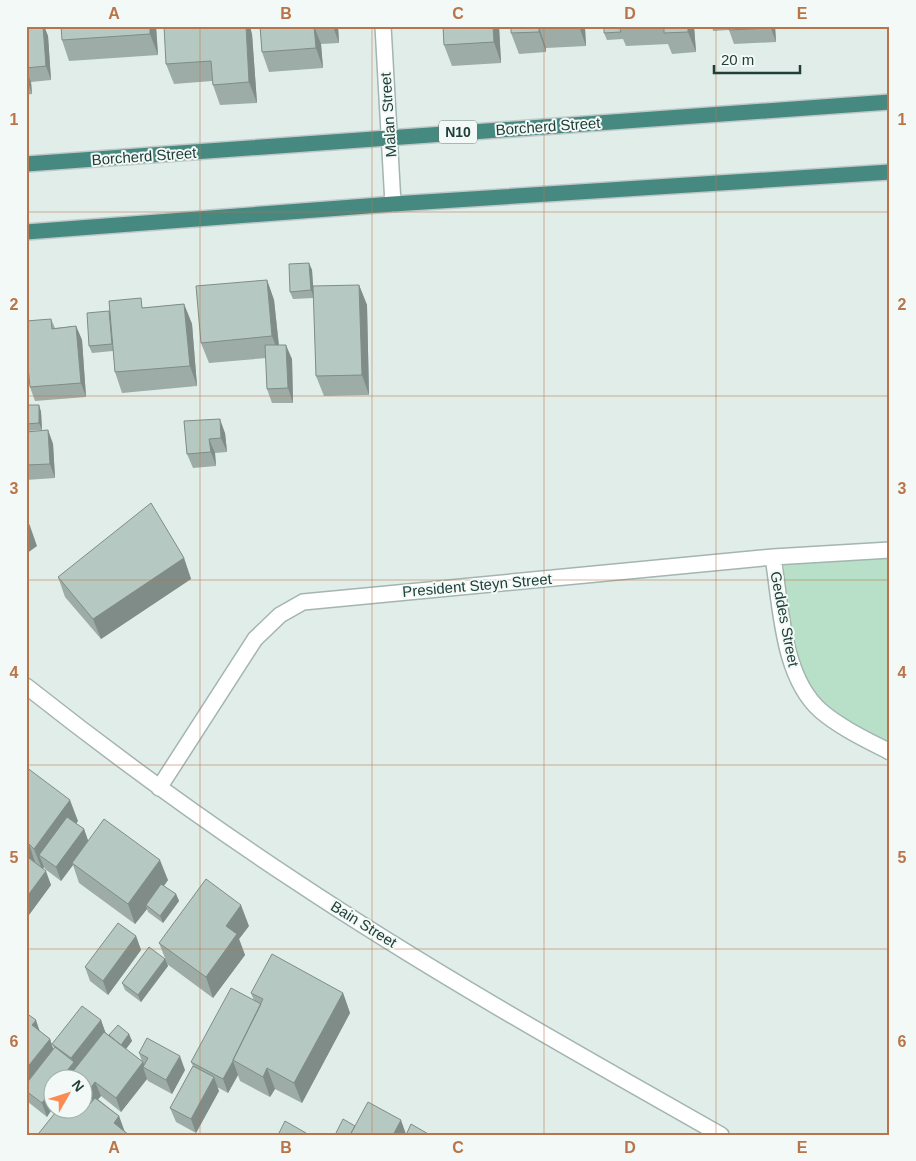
<svg xmlns="http://www.w3.org/2000/svg" width="916" height="1161" viewBox="0 0 916 1161" font-family="Arial,sans-serif">
  <style>
    .green { fill: #b8dfc7 }
    .lines { fill: none; stroke-linecap: round; stroke-linejoin: round }
    .minor-casing { stroke: #a3b5b1; stroke-width: 18 }
    .trunk-casing { stroke: #c1c9c8; stroke-width: 18 }
    .minor { stroke: #fff; stroke-width: 15 }
    .trunk { stroke: #468980; stroke-width: 15 }
    .wall { fill: #9daca7 }
    .shaded-wall { fill: #7f8c88 }
    .building { fill: #b6c8c2; stroke: #7f8c88 }
    .grid { fill: none; stroke: #b97449; stroke-width: 1; stroke-opacity: 0.55 }
    .labels { text-anchor: middle; dominant-baseline: central; stroke-width: 4; stroke-linejoin: round; paint-order: stroke }
    .shield { fill: #f2f9f6; stroke: #5f7772; stroke-width: 1 }
    .shield-label { font-size: 14px; font-weight: bold; fill: #203f39 }
    .street-label { font-size: 15px; fill: #203f39; stroke: #f2f9f6 }
    .neatline { fill: none; stroke: #b97449; stroke-width: 2 }
    .grid-label { font-size: 16px; text-anchor: middle; font-weight: bold; fill: #b97449 }
  </style>
  <rect width="100%" height="100%" fill="#e1ede9"/>
  <!-- green -->
  <path class="green" d="M890,555V756C861,741 815,723 798,695C781,669 785,595 784,562Z"/>
  <g class="lines">
    <!-- minor casing -->
    <g class="minor-casing">
      <path id="minor" d="M383,26L393,204
        M773,557C781,606 782,677 821,711C841,728 867,740 890,752
        M26,686C112,754 201,819 292,879C430,971 576,1053 721,1135
        M159,788L255,639L280,615L303,602L773,557L890,550"/>
    </g>
    <!-- trunk casing -->
    <g class="trunk-casing">
      <path id="trunk" d="M26,164L890,102
        M26,232L393,204L890,172"/>
    </g>
    <!-- minor -->
    <use href="#minor" class="minor"/>
    <!-- trunk -->
    <use href="#trunk" class="trunk"/>
  </g>
  <!-- wall -->
  <path class="wall" d="M26,26H44L48,36L51,80L31,82L32,94L26,95Z
    M156,26L158,55L69,61L62,40Z
    M260,26H338L339,43L321,44L323,68L269,72L262,52Z
    M443,26H499L501,63L452,66L444,45Z
    M511,26H591V27L585,28L586,46L546,48V52L519,54L511,33Z
    M604,26H694L696,52L672,54L668,44L626,46L623,39L607,40L604,33Z
    M712,26H775L776,42L734,44L729,30L713,31Z
    M252,34L257,103L220,105L213,85L212,81L174,84L166,64Z
    M309,263L312,270L313,292L359,285L367,305L369,395L324,396L316,376L314,298L293,299L290,292Z
    M267,280L274,300L279,345L292,359L293,403H272L267,389L266,358L209,363L201,343Z
    M184,304L192,324L197,386L122,393L115,372L113,351L92,353L89,346L109,311Z
    M51,319L55,328L76,326L82,340L86,397L35,401L30,387Z
    M26,405H39L41,412L42,430L26,431Z
    M184,421L225,433L227,452L215,453L216,466L193,468L187,454Z
    M48,430L53,444L55,478L26,480V432Z
    M184,558L191,579L101,639L65,597L58,577Z
    M26,767L78,821L76,823L84,829L88,841L168,880L164,886L176,894L179,901L163,923L148,912L147,909L135,924L79,883L73,865L61,881L45,869L44,867L43,869L51,885L26,919Z
    M249,926L239,939L245,955L213,998L167,964L168,966L141,1002L125,990L122,983L165,958L159,943Z
    M136,936L141,950L108,995L90,981L85,967Z
    M251,993H343L350,1013L302,1103L275,1089L270,1097L240,1081L238,1075L228,1093L217,1087L219,1091L196,1133L176,1122L170,1108L193,1066L191,1062L254,1001Z
    M26,1013L40,1031L50,1039L53,1049L54,1048L52,1044L101,1020L105,1032L109,1035L129,1034L132,1041L126,1049L142,1061L139,1053L185,1070L172,1094L148,1081L147,1079L121,1112L101,1096L98,1099L119,1116L124,1131L129,1135H40L39,1133L90,1104L91,1102L82,1095V1078H52L47,1117L28,1102L27,1098L26,1099Z"/>
  <!-- shaded-wall -->
  <path class="shaded-wall" d="M43,26H44L48,36L51,80L46,66Z
    M150,26H156L158,55L150,34Z
    M246,26H250L252,34L257,103L249,82Z
    M314,26L321,44L323,68L316,48Z
    M333,26H338L339,43Z
    M493,26H499L501,63L494,42Z
    M579,26H584L585,28L586,46Z
    M688,26H694L696,52L688,32Z
    M771,26H775L776,42L771,28Z
    M539,27L546,48V52L539,32Z
    M26,69L31,82L32,94L27,80Z
    M309,263L312,270L314,298L311,290Z
    M267,280L274,300L280,357L272,336Z
    M359,285L367,305L369,395L362,375Z
    M184,304L192,324L197,386L190,366Z
    M76,326L82,340L86,397L81,383Z
    M286,345L292,359L293,403L288,388Z
    M39,405L41,412L42,430L39,423Z
    M220,419L225,433L227,452L221,438Z
    M48,430L53,444L55,478L50,464Z
    M209,439L215,453L216,466L211,452Z
    M30,526L37,546L26,554V528Z
    M184,558L191,579L101,639L93,619Z
    M70,800L78,821L48,861L39,855L44,867L42,869L34,849Z
    M84,829L89,843L72,863L73,865L61,881L56,867Z
    M29,844L36,865L26,868V848Z
    M160,860L168,880L148,907L146,905L147,909L135,924L128,904Z
    M46,871L51,885L26,919V898Z
    M176,894L179,901L163,923L160,916Z
    M241,905L249,926L239,939L245,955L213,998L206,977L226,926Z
    M136,936L141,950L108,995L103,981Z
    M26,947L29,956L26,960Z
    M165,959L168,966L141,1002L138,995Z
    M343,993L350,1013L302,1103L294,1083Z
    M36,1020L43,1041L32,1025Z
    M101,1020L106,1034L70,1075L72,1078H61L73,1063L71,1058Z
    M129,1034L132,1041L122,1054L119,1047Z
    M50,1039L57,1060L26,1091V1069Z
    M180,1056L185,1070L172,1094L166,1080Z
    M233,1061L238,1075L228,1093L223,1079Z
    M143,1062L146,1069L143,1067L147,1079L121,1112L116,1098Z
    M267,1068L275,1089L270,1097L263,1077Z
    M214,1077L219,1091L196,1133L191,1119Z
    M95,1082L101,1096L94,1104L89,1090Z
    M52,1089V1108H53L47,1117L42,1103Z
    M119,1116L126,1135L114,1123Z
    M401,1120L406,1134V1135H393Z"/>
  <!-- building -->
  <path class="building" d="M26,26H43L46,66L26,68Z
    M61,26H150V34L62,40Z
    M164,26H246L249,82L213,85L211,61L166,64Z
    M260,26H314L316,48L262,52Z
    M443,26H493L494,42L444,45Z
    M511,26H561L539,27V32L511,33Z
    M604,26H619L621,32L604,33Z
    M664,26H688V32L664,33Z
    M728,26H771V28L729,30Z
    M309,263L311,290L290,292L289,264Z
    M267,280L272,336L201,343L196,286Z
    M359,285L362,375L316,376L313,286Z
    M141,298L142,308L184,304L190,366L115,372L109,301Z
    M109,311L112,344L89,346L87,313Z
    M51,319L52,329L76,326L81,383L30,387L26,346V321Z
    M265,345H286L288,388L267,389Z
    M26,405H39V423L26,424Z
    M220,419L221,438L209,439L211,452L187,454L184,421Z
    M48,430L50,464L26,465V432Z
    M151,503L184,558L93,619L58,577Z
    M26,521L30,526L26,528Z
    M26,767L70,800L34,849L29,844L26,848Z
    M67,817L84,829L56,867L39,855Z
    M104,819L160,860L128,904L72,863Z
    M29,858L46,871L26,898V862Z
    M206,879L241,905L226,926L237,934L206,977L159,943Z
    M161,884L176,894L160,916L146,905Z
    M118,923L136,936L103,981L85,967Z
    M149,947L165,959L138,995L122,983Z
    M272,954L343,993L294,1083L267,1068L263,1077L233,1060L263,999L251,993Z
    M231,988L261,1004L233,1060V1061L223,1079L191,1062Z
    M82,1006L101,1020L71,1058L52,1044Z
    M26,1013L36,1020L32,1025L50,1039L26,1069Z
    M118,1025L129,1034L121,1045L109,1035Z
    M104,1032L143,1062L116,1098L95,1082L89,1090L82,1085V1078H75L70,1075Z
    M147,1038L180,1056L166,1080L143,1067L148,1058L139,1053Z
    M55,1047L74,1062L61,1078H52V1089L42,1103L26,1091V1084Z
    M193,1066L214,1077L191,1119L170,1108Z
    M82,1098L90,1104L95,1098L119,1116L114,1123L129,1135H41L39,1133L59,1108H82Z
    M368,1102L401,1120L393,1135H350Z
    M343,1119L355,1126L350,1135H335Z
    M285,1121L306,1133L305,1135H278Z
    M411,1124L430,1135H406Z"/>
  <!-- grid -->
  <path class="grid" d="M200,26V1135M372,26V1135M544,26V1135M716,26V1135M26,212H890M26,396H890M26,580H890M26,765H890M26,949H890"/>
  <g class="labels">
    <!-- shield labels -->
    <rect class="shield" x="439" y="120.5" width="38" height="23" rx="4"/>
    <g class="shield-label">
      <text x="458" y="132">N10</text>
    </g>
    <!-- street labels -->
    <g class="street-label">
      <text transform="translate(388 115) rotate(-94)">Malan Street</text>
      <text transform="translate(548 126) rotate(-4)">Borcherd Street</text>
      <text transform="translate(144 156) rotate(-4)">Borcherd Street</text>
      <text transform="translate(477 585) rotate(-5)">President Steyn Street</text>
      <text transform="translate(785 619) rotate(79)">Geddes Street</text>
      <text transform="translate(364 924) rotate(32)">Bain Street</text>
    </g>
  </g>
  <!-- border -->
  <rect width="916" height="1161" fill="none" stroke="#f2f9f6" stroke-width="55"/>
  <!-- north arrow -->
  <g transform="translate(68 1094) rotate(51)"><circle r="24" fill="#f2f9f6" stroke="#9eafaa"/>
  <path d="M0-4L9 19L0 12L-9 19Z" fill="#fb8b50"/>
  <text y="-8" font-size="14" font-weight="bold" text-anchor="middle" fill="#203f39">N</text>
  </g>
  <!-- scale -->
  <path d="M714 65v8h86v-8" fill="none" stroke="#203f39" stroke-width="2.5"/>
  <text x="721" y="65" font-size="15" fill="#203f39" stroke="#f2f9f6" stroke-width="4" paint-order="stroke">20 m</text>
  <rect x="28" y="28" width="860" height="1106" class="neatline"/>
  <g class="grid-label">
    <text x="114" y="19">A</text>
    <text x="286" y="19">B</text>
    <text x="458" y="19">C</text>
    <text x="630" y="19">D</text>
    <text x="802" y="19">E</text>
    <text x="14" y="125">1</text>
    <text x="902" y="125">1</text>
    <text x="14" y="310">2</text>
    <text x="902" y="310">2</text>
    <text x="14" y="494">3</text>
    <text x="902" y="494">3</text>
    <text x="14" y="678">4</text>
    <text x="902" y="678">4</text>
    <text x="14" y="863">5</text>
    <text x="902" y="863">5</text>
    <text x="14" y="1047">6</text>
    <text x="902" y="1047">6</text>
    <text x="114" y="1153">A</text>
    <text x="286" y="1153">B</text>
    <text x="458" y="1153">C</text>
    <text x="630" y="1153">D</text>
    <text x="802" y="1153">E</text>
  </g>
</svg>
